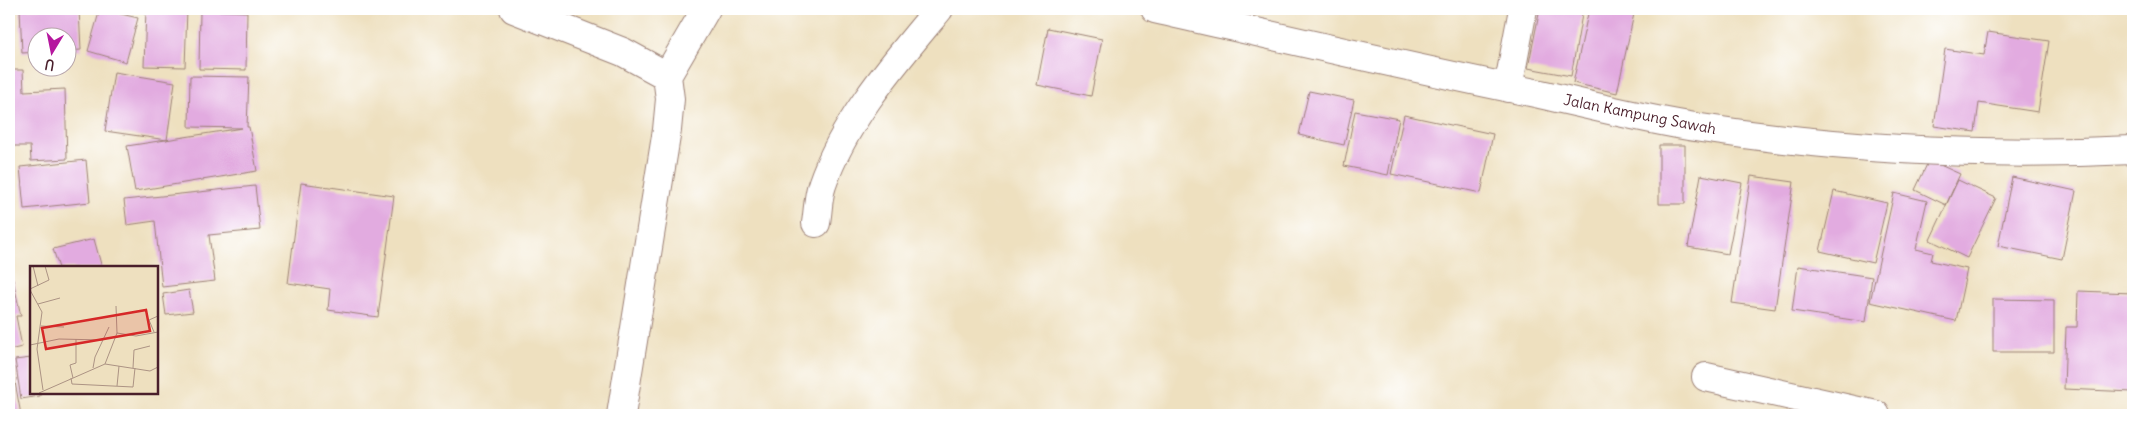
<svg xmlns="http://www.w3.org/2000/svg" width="2142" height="424" viewBox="0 0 2142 424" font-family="Delius,sans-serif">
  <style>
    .building { fill: #e2abe0 }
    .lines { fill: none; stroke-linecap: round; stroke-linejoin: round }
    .street-casing { stroke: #9c8075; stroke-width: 30 }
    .street { stroke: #fff; stroke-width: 28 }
    .labels { text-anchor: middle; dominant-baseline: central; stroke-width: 4.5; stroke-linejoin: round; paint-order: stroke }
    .street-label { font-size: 15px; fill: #4a1f2b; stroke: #fff }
    .inset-road { fill: none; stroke: #ac9384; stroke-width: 1 }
    .view { fill: #d62828; fill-opacity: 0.15; stroke: #d62828; stroke-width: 2.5 }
    .inset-edge { fill: none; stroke: #4a1f2b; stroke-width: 2.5 }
  </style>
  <rect width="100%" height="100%" fill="#fff"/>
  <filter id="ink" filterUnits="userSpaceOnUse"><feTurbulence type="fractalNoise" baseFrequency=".02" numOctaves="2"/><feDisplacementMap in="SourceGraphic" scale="10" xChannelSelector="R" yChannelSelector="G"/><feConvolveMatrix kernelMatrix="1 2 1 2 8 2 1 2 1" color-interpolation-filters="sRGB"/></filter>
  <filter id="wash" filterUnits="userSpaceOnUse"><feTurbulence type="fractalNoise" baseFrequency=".0096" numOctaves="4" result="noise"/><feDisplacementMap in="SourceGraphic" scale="20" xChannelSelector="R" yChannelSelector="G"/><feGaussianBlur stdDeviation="1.12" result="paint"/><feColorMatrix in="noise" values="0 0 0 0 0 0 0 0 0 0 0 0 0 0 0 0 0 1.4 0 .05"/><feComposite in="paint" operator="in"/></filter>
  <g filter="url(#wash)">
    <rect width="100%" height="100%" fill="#eee0bf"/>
    <g id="blocks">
      <!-- building -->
      <path class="building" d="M20,9H79L81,50L68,51V38H38V52L22,53Z
        M100,9L138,18L126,62L88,51Z
        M146,9H187L185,67L144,66Z
        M1540,9H1583L1571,76L1528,68Z
        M1589,9H1635L1617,93L1573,83Z
        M200,10L247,12L246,70L199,69Z
        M1048,28L1102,39L1091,96L1037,85Z
        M1988,32L2049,41L2038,112L1979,103L1975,132L1934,126L1945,49L1984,55Z
        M9,70H23L24,91L65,89L67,159L31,161L30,146H9Z
        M114,72L175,82L167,140L105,131Z
        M190,76L249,77L247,127H249L257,171L135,191L127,146L242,128L189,127Z
        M1309,91L1354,100L1344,145L1299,135Z
        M1355,111L1399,119L1388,175L1344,166Z
        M1404,115L1493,134L1481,193L1391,174Z
        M1659,145H1685V204H1659Z
        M86,160L90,202L24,209L20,167Z
        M1929,160L1960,174L1946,205L1915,190Z
        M1701,175L1742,183L1728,254L1688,247Z
        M1751,176L1794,182L1775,309L1732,303Z
        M2012,177L2076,191L2062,259L1998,246Z
        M1958,180L1996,198L1967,258L1930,240Z
        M301,183L394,196L378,317L328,310L330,289L288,283Z
        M255,186L260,230L209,235L215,281L162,287L155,221L127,225L124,200Z
        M1834,191L1887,203L1873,263L1820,251Z
        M1894,193L1927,201L1916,249L1933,253L1931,261L1967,269L1956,321L1870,302Z
        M94,239L102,268H59L53,249Z
        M9,262L21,316H16L22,347L9,350Z
        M1798,266L1872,277L1866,322L1792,311Z
        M189,290L193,312L166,315L163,294Z
        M2078,291L2133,293V392L2064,389L2066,327H2077Z
        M1993,299L2054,300V352H1993Z
        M31,358V393H40V396L21,399L15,360Z
        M11,360L21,415H9V361Z"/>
    </g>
  </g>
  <g filter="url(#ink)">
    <use href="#blocks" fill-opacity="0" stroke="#9c8075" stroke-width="1"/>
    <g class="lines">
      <!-- street casing -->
      <g class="street-casing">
        <path id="street" d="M514,9L623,52L667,76L670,99L667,130L621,415
          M1155,9C1283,38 1411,68 1540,94C1593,106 1647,120 1701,128C1844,150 1989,157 2133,150
          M667,76L706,9
          M1508,88L1523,9
          M816,223C818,211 818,196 822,185C844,120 896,61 939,9
          M1706,377L1876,415"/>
      </g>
      <!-- street -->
      <use href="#street" class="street"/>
    </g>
  </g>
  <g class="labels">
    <!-- street labels -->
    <g class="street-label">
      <text transform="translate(1640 114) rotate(11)">Jalan Kampung Sawah</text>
    </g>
  </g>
  <!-- overview -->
  <g transform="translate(30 266)">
    <rect width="128" height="128" fill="#eee0bf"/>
    <path class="inset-road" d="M3,0L8,20M0,23L19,14L15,0M0,24L12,46L7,83L13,124M8,38L30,32M86,40L87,67L106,70L128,66M11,60L34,61M124,66L119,54L128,50M0,79L29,73L73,74M75,98L87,67M63,102L65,91L79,61M103,102L104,84L120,80M41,112L42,118L103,121L105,102M43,112L40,99L46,97V73M87,120L89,100M9,127L75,98L120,105L128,101"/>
    <path class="view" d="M116,44L120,65L16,83L12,62Z"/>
    <rect width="128" height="128" class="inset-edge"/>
  </g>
  <!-- margin -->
  <rect width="2142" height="424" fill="none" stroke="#fff" stroke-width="30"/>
  <!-- north arrow -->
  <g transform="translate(52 52) rotate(190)"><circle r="24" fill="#ffffff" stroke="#b7a5aa"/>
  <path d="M0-4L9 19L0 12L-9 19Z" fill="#b5179e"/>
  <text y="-8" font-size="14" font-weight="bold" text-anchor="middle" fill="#4a1f2b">U</text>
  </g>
</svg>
